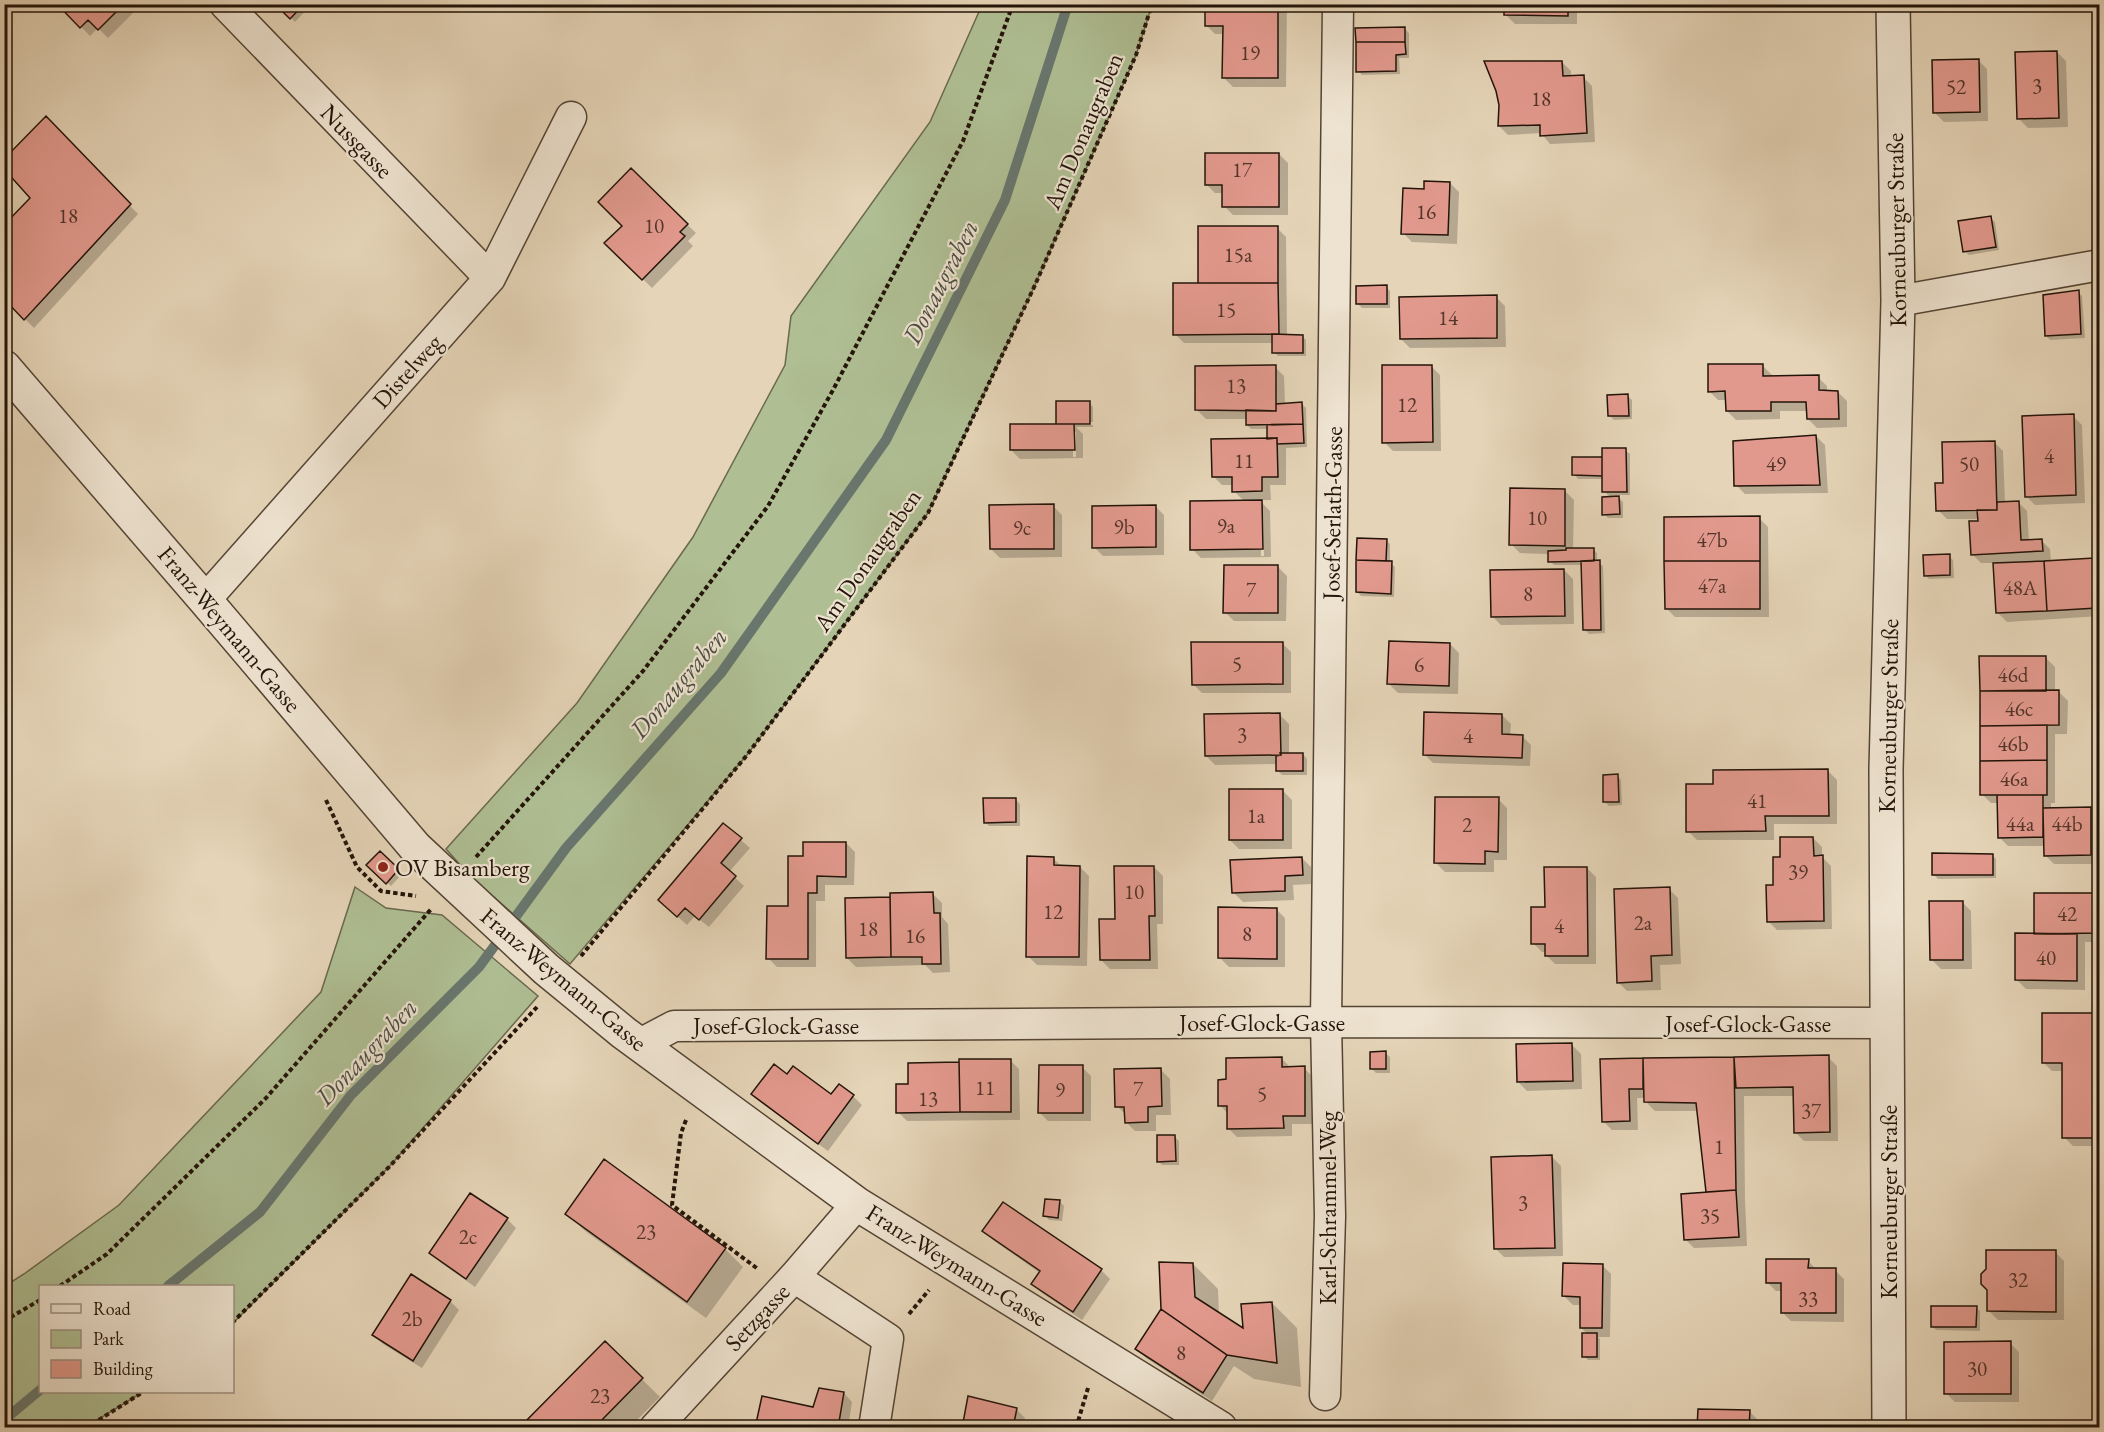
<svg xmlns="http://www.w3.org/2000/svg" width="2104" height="1432" viewBox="0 0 2104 1432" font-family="'EB Garamond',serif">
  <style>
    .green { fill: #afbe93; stroke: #69694e; stroke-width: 1.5 }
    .shadow { fill: #0003; fill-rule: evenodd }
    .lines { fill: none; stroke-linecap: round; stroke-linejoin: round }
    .stream { stroke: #68766e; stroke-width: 10 }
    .building { fill: #e2998d; stroke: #231409; stroke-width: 1.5 }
    .minor-casing { stroke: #544434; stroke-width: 33 }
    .tertiary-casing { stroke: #544434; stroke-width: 36 }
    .path { stroke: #231409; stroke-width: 4; stroke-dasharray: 4.5 3; stroke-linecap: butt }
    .minor { stroke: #eee3d0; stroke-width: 30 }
    .tertiary { stroke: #eee3d0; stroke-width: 33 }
    .poi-dot { fill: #8f2418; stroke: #eee3d0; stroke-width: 2 }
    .labels { text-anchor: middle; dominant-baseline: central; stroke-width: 4.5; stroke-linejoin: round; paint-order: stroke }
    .number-label { font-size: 21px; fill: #53352a }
    .street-label { font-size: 24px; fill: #231409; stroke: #eee3d0 }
    .poi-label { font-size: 24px; fill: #231409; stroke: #eee3d0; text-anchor: start }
    .water-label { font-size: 26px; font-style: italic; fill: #4b4d44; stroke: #eee3d0 }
  </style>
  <rect width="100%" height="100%" fill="#e5d4b7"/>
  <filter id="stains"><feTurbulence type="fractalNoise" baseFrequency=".00333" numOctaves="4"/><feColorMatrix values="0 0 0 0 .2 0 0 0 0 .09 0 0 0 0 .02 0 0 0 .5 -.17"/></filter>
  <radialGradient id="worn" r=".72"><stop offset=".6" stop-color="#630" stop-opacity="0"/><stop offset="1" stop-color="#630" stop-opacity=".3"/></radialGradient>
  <!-- green -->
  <path class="green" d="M982,5H1152L1136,55L1035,285L928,513L747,755L570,964L471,877L446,849L577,703L693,537L785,365L791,316L930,122Z
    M355,887L386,908L442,915L538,996L389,1167L233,1323L232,1286H40V1392H143L86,1427H5V1286L24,1274L119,1205L321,992Z"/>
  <!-- shadow -->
  <path class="shadow" d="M59,4H142L108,38L98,28L90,36Z
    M278,4H312L295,22Z
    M1206,4H1287L1286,87H1233L1224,78V34H1215L1206,25Z
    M1506,4H1577V24H1515L1506,15Z
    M1404,28L1409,33V58H1399L1400,74L1362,75L1358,71Z
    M2057,52L2066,61L2068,127L2028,128L2019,119Z
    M1978,60L1987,69L1988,121L1944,122L1935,113Z
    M1562,62L1571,71V77H1583L1592,86L1595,142L1550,144L1541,133L1508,135L1499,126Z
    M46,119L138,214L34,328L25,319Z
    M1279,154L1288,163V215H1233L1224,206V193H1215L1206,184Z
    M631,170L696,233L688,241L693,246L652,288L606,243L624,226Z
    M1450,183L1459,192L1457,244L1412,242L1403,233L1425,191Z
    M1990,218L1995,222L1999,250L1969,255L1964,251Z
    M1277,228L1286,237L1287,336H1302L1306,340V356H1278L1274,352V343H1184L1175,334Z
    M1386,287L1390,291V308H1362L1358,304Z
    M2078,292L2082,296L2085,338L2050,340L2046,336Z
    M1496,297L1505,306L1506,347L1410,348L1401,339Z
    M1431,366L1440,375L1441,451H1393L1384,442Z
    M1763,366L1772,375V377H1818L1827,386V392H1838L1847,401V427L1817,428L1808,419V411H1780V419L1736,420L1727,411V400H1718L1709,391Z
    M1275,367L1284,376L1285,405L1302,404L1306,408L1307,447L1286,448V485H1270L1271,500H1259L1270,511L1271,557L1201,558L1192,549L1245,502L1234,491V485H1222L1213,476L1269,440V429H1251L1247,425V419H1206L1197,410ZM1260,509H1263L1264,556H1261Z
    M1628,396L1632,400V419L1614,420L1610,416Z
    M1089,403L1093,407V422H1057Z
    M2073,416L2082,425L2085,503L2035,505L2026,496Z
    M1011,425H1093V427H1076L1083,434V458L1020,459L1011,450ZM1073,432H1076V457H1073Z
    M1816,436L1825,445L1828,493L1745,494L1736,485Z
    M1994,442L2003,451L2005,503L2018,502L2027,511L2029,541L2041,540L2050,549L2051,562L2093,559L2100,566V616L2007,622L1998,613L1995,563H1981L1972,554L1979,519H1947L1938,510L1944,485Z
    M1625,450L1630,454V495H1616L1623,502V518H1608L1604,514L1611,498L1604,491V479H1578L1574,474Z
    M1565,491L1574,500L1573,549H1593L1597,553V562L1603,566L1605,633L1589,634L1585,630L1583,565H1554L1550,561L1549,554L1520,553L1511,544Z
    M1053,506L1062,515V557L1000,558L991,549Z
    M1155,506L1164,515V555L1103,556L1094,547Z
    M1759,518L1768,527L1769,617H1675L1666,608Z
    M1386,540L1390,544V563L1395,567L1394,597L1361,596L1357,592Z
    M1949,556L1953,560L1954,578L1929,579L1925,575Z
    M1278,567L1287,576L1286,621H1234L1225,612Z
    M1564,570L1573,579L1574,624L1501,625L1492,616Z
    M1282,643L1291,652V693H1202L1193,684Z
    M1450,644L1459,653L1458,694L1398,693L1389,684Z
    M2046,658L2055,667V692H2059L2068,701L2067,734H2055V803H2051V809H2090L2099,818V864H2054L2045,855V846H2008L1999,837V803H1991L1982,794Z
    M1280,715L1289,724V755L1303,754L1307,759V775H1282L1278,771V764L1215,765L1206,756Z
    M1502,715L1511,724L1510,736H1522L1531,745L1530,766L1433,763L1424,754Z
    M1828,771L1837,780V824H1774V840H1697L1688,831L1714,786Z
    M1617,775L1621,780L1622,805L1609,806L1605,802Z
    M1283,791L1292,800V849H1239L1230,840Z
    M1498,799L1507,808V860H1494V872H1445L1436,863Z
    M1016,800L1020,804V826H989L985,822Z
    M724,825L750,848L729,872L744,886L709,927L695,916L687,925L669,909Z
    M1813,838L1822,847V857L1831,866L1832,929L1777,930L1768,921L1782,858Z
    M846,843L855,852L854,885H825V901H816V967H777L768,958L789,908L805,857Z
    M380,853L402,874L391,886L368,865Z
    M1992,855L1996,859V878L1938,879L1934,875Z
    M1053,858L1062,867H1080L1089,876L1087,966L1037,965L1028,956Z
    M1302,858L1311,867V884L1293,885L1294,900L1243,902L1234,893Z
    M1154,867L1163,876V924H1157L1158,969H1110L1101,960L1116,921Z
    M1587,868L1596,877V964H1555L1546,955V952H1542L1533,943L1546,908Z
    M1669,889L1678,898L1681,964L1660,965L1661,990L1627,991L1618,982Z
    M933,894L942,903V917L948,924L950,972L933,973L925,965L856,967L847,958L846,900L891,899Z
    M2100,895V942H2085V990L2026,989L2017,980L2036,935Z
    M1962,902L1971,911L1972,969H1941L1932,960Z
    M1276,909L1285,918V967H1229L1220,958Z
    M2100,1015V1146H2073L2064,1137L2063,1071H2052L2043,1062Z
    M1572,1045L1581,1054L1582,1089L1527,1091L1518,1082Z
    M1385,1053L1390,1057V1073H1376L1372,1069Z
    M1828,1057L1837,1066L1838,1141H1804L1795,1132L1794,1096H1744L1745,1200L1747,1246L1694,1248L1685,1239L1708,1193L1699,1111H1655L1646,1102L1645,1098H1637L1638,1130H1612L1603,1121L1602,1060Z
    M1282,1059L1291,1068H1304L1313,1077L1314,1124H1292V1136L1237,1137L1228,1128V1114L1220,1105L1228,1081Z
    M1010,1060L1019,1069L1020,1120L907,1121L898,1112L910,1086L909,1064H961Z
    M1082,1067L1091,1076V1121H1048L1039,1112Z
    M1161,1070L1170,1079L1171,1115H1156V1131H1135L1126,1122V1115L1117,1106Z
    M787,1076L831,1096H853L862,1105L828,1151L762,1103L753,1094Z
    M1175,1137L1179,1141V1165H1162L1158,1161Z
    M1552,1157L1561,1166L1563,1256L1504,1257L1495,1248Z
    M1060,1202L1064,1206L1062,1221L1049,1220L1045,1215Z
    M1003,1204L1101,1270L1110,1279L1082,1320L1042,1293L1033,1284L1040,1273L993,1240L984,1231Z
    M567,1213L725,1249L743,1267L706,1318L585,1231Z
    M507,1219L516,1228L475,1287L440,1262L431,1253Z
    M2055,1252L2064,1261V1320H1998L1989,1311Z
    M1808,1261L1817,1270H1835L1844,1279V1322L1791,1321L1782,1312V1291H1776L1767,1282Z
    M1193,1264L1218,1289L1219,1315L1244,1331L1272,1303L1297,1328L1301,1387L1254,1379L1234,1366L1212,1401L1146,1358L1137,1349Z
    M1602,1265L1611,1274L1610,1337H1598L1600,1339V1360H1588L1584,1356L1589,1335L1581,1328L1582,1305H1573L1564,1296Z
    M411,1276L450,1301L459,1310L422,1368L383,1344L374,1335Z
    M1976,1307L1980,1311V1331L1936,1330L1932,1326Z
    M605,1343L660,1397L629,1428H521Z
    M2010,1343L2019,1352V1402H1955L1946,1393Z
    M844,1393L852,1402L848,1428H756L814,1409Z
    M1016,1409L1025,1418L1023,1428H963Z
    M1749,1411L1758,1420V1428H1699Z"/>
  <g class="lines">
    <!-- stream -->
    <path class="stream" d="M168,1286L260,1212L351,1095L479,967L566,848L721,673L886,440L1005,200L1068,4
      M4,1420L40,1390"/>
  </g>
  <!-- building -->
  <path class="building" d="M57,4H124L98,30L88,20L80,28Z
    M275,4H304L290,19Z
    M1205,4H1278V78H1222L1223,26H1205Z
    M1504,4H1568V16L1504,15Z
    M1405,27V42H1356L1355,28Z
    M1356,42H1405L1406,54L1396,55V71L1356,72Z
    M2057,51L2059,118L2017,119L2015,52Z
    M1979,59L1980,112L1933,113L1932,60Z
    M1484,61H1562L1563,76L1584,75L1587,133L1540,136V125L1498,126L1499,105L1496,91Z
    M46,116L131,204L24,320L4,299V225L30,198L4,169V159Z
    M1205,153H1279V207H1222V185H1205Z
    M631,168L688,224L680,232L685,236L642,280L604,243L622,226L598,202Z
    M1424,181L1450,182L1448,235L1401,234L1403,188L1424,189Z
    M1991,216L1996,247L1963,252L1958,221Z
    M1198,226H1278V283H1198Z
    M1173,283H1278L1279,334L1173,335Z
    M1387,285V304H1356V286Z
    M2079,290L2081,334L2045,336L2043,295Z
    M1497,295V338L1400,339L1399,297Z
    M1272,334L1303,335V353H1272Z
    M1708,364H1763V376L1819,375V390L1838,391L1839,419H1807L1806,402H1771V411H1726L1725,391L1708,392Z
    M1276,365V411L1195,410V366Z
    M1382,365H1432L1433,442L1382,443Z
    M1628,394L1629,416H1608L1607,395Z
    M1056,401H1090V424H1056Z
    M1302,402L1303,424L1246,425V410L1276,411V404Z
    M2074,414L2076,495L2025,497L2022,416Z
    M1010,424H1074L1075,450H1010Z
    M1303,424L1304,443L1277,444V438L1267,439V425Z
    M1816,435L1820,485L1734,486L1733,441Z
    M1277,438L1278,477H1262V491L1232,492V477H1212L1211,439Z
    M1995,441L1997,510L1936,511L1935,483H1943L1942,442Z
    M1602,448H1626L1627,492H1602Z
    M1572,457H1602V476L1572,475Z
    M1510,488L1565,489V546L1509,545Z
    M1619,496L1620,514L1602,515V497Z
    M1262,500L1263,549L1190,550V501Z
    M2019,501L2021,540L2042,539L2043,551L1971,555L1969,521H1978L1977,510H1997V502Z
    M1054,504V549H990L989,505Z
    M1156,505V547L1092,548V506Z
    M1760,516V561H1664V517Z
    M1357,538L1387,539L1386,561L1356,560Z
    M1566,548H1594V561L1548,562V551L1566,550Z
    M1950,554V575L1924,576L1923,555Z
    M2094,558L2097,608L2047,611L2044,561Z
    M1356,560L1392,561L1391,594L1356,592Z
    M1600,560L1601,630H1583L1581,561Z
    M1664,561H1760V609H1665Z
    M2044,561L2047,611L1996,613L1993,563Z
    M1224,565H1278V613H1223Z
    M1564,569L1565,616L1491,617L1490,570Z
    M1389,641L1450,643L1449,686L1387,684Z
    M1191,642H1283V684L1192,685Z
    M1979,656H2046V691H1980Z
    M2059,690V725L1980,726V691Z
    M1424,712L1502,714V734L1523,735L1522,758L1423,755Z
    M1280,713L1281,755L1205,756L1204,714Z
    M2047,725V760L1980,761V726Z
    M1280,753H1303V771H1276V756L1281,755Z
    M2047,760V795H1980V761Z
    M1828,769L1829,816H1765L1766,831L1686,832V784H1713V770Z
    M1618,774L1619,802H1603V775Z
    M1229,789H1283V840H1229Z
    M1997,795H2043V837L1998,838Z
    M1435,797H1499L1498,852L1485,851V864L1434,863Z
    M983,798H1016V822L984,823Z
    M2091,807V855L2044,856L2043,808Z
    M723,823L742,838L721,863L736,876L699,920L685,908L677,917L658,900Z
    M1780,837H1813L1814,856L1823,855L1824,921L1767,922L1766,885H1773V857H1780Z
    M803,842H846V877L817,876V893H808V959H766L767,906H788V856H803Z
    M380,851L399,869L386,884L366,865Z
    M1932,853L1993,854V875H1932Z
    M1027,856L1054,857V865L1080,866L1079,957H1026Z
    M1302,857L1303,875L1285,876V891L1232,893L1230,860Z
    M1114,866H1154L1155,916H1149L1150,960H1100L1099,919H1115Z
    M1544,867H1587L1588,956H1545V944H1531V907H1545Z
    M1670,887L1672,955L1651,956L1652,981L1617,983L1614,889Z
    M933,892L934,913H940L941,964H922V957H891L890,893Z
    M2034,893H2100V933L2034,934Z
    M890,897L891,957L846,958L845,898Z
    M1929,901H1963V960H1930Z
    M1218,907L1277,908V959L1218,958Z
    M2015,933L2077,934V981L2015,980Z
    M2042,1013H2100V1138H2062V1063H2042Z
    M1572,1043L1573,1081L1517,1082L1516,1044Z
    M1386,1051V1069H1370V1052Z
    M1829,1055L1830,1132L1794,1133L1793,1087L1736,1088L1734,1057Z
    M1282,1057V1067L1305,1066V1116H1283L1284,1128L1227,1129V1106H1218V1080L1226,1079V1058Z
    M1734,1057L1736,1190L1706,1192L1696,1103L1644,1102L1643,1058Z
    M1643,1058V1089H1629L1630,1121L1602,1122L1600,1059Z
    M959,1059H1011V1112H960Z
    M959,1062L960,1112L896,1113V1084H908V1063Z
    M774,1064L787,1074L793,1066L831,1094L839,1084L854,1095L818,1144L751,1094Z
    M1039,1065H1083V1113H1038Z
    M1161,1068L1162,1106L1148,1107V1122L1125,1123L1124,1107H1115L1114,1069Z
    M1157,1135H1175L1176,1161L1157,1162Z
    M1552,1155L1555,1248L1494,1249L1491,1157Z
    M604,1159L726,1248L687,1302L565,1214Z
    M1736,1190L1739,1237L1684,1240L1681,1194Z
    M470,1193L508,1218L466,1279L429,1253Z
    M2095,1195H2100V1214L2095,1215Z
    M1045,1199L1060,1200L1058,1218L1043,1216Z
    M1003,1202L1102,1269L1073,1312L1031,1284L1040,1271L982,1231Z
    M1986,1250H2056V1312L1987,1311V1290L1981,1284V1274L1986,1269Z
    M1766,1259H1809L1808,1268H1836V1313H1781V1283H1766Z
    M1159,1262L1193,1263L1195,1297L1243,1328L1241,1304L1272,1302L1277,1363L1227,1355L1161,1309Z
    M1563,1263L1603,1264L1602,1328H1580V1297L1562,1296Z
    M411,1274L451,1300L413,1361L372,1335Z
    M1931,1306H1977L1976,1327H1931Z
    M1161,1309L1227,1355L1203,1393L1135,1349Z
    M1582,1333H1597V1357H1582Z
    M605,1341L643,1378L594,1428H519Z
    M2011,1341V1394H1944V1342Z
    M819,1388L844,1392L838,1428H755L762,1396L813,1407Z
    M968,1396L1017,1408L1013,1428H962Z
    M1698,1409L1750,1410L1749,1428H1697Z
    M2011,1423V1428H1943L1942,1424Z"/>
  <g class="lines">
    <!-- minor casing -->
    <g class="minor-casing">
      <path id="minor" d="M225,4L490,278
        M1898,301L2100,265
        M205,600L490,278L571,117
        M640,1044L674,1026L1326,1022L1888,1023
        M794,1277L888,1339L874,1428
        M1325,1395L1330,1216L1326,1022L1338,4
        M655,1428L794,1277L857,1204"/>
    </g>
    <!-- tertiary casing -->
    <g class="tertiary-casing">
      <path id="tertiary" d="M4,367L205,600L415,847L546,969L624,1033L857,1204L1220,1428
        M1889,1428L1886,769L1898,301L1893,4"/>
    </g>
    <!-- path -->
    <path class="path" d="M326,800L357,867L381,891L416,896
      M476,857L643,671L768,506L833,390L963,141L1013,4
      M581,956L747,755L928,513L1035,285L1136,55L1152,4
      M686,1120L681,1133L672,1205L758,1269
      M60,1286L107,1254L266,1098L432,908
      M909,1314L929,1290
      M4,1321L40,1300
      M232,1323L389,1167L537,1007
      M86,1428L143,1392
      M1076,1428L1088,1388"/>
    <!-- minor -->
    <use href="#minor" class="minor"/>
    <!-- tertiary -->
    <use href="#tertiary" class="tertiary"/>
  </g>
  <!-- markers -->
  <circle class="poi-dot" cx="383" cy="867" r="6"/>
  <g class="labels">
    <!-- number labels -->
    <g class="number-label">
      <text x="1250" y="52">19</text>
      <text x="2037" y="85">3</text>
      <text x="1956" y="86">52</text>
      <text x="1541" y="98">18</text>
      <text x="1242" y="169">17</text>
      <text x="1426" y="211">16</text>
      <text x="68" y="215">18</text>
      <text x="654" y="225">10</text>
      <text x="1238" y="254">15a</text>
      <text x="1226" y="309">15</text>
      <text x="1448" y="317">14</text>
      <text x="1236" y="385">13</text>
      <text x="1407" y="404">12</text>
      <text x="2049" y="455">4</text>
      <text x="1244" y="460">11</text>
      <text x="1776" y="463">49</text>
      <text x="1969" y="463">50</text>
      <text x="1537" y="517">10</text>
      <text x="1226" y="525">9a</text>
      <text x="1124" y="526">9b</text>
      <text x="1022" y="527">9c</text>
      <text x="1712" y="539">47b</text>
      <text x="1712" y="585">47a</text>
      <text x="2020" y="587">48A</text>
      <text x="1251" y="589">7</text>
      <text x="1528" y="593">8</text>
      <text x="1237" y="663">5</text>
      <text x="1419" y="664">6</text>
      <text x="2013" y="674">46d</text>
      <text x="2019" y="708">46c</text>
      <text x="1242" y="734">3</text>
      <text x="1468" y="735">4</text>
      <text x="2013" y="743">46b</text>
      <text x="2014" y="778">46a</text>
      <text x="1757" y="800">41</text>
      <text x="1256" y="815">1a</text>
      <text x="2020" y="823">44a</text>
      <text x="2067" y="823">44b</text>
      <text x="1467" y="824">2</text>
      <text x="1798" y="871">39</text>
      <text x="1134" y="891">10</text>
      <text x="1053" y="911">12</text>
      <text x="2067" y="913">42</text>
      <text x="1643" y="922">2a</text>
      <text x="1559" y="925">4</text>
      <text x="868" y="928">18</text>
      <text x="1247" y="933">8</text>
      <text x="915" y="935">16</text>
      <text x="2046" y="957">40</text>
      <text x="985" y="1087">11</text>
      <text x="1138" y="1088">7</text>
      <text x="1060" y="1089">9</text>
      <text x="1262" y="1093">5</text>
      <text x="928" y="1098">13</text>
      <text x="1811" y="1110">37</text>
      <text x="1719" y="1146">1</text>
      <text x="1523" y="1202">3</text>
      <text x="1710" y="1215">35</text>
      <text x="646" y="1231">23</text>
      <text x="468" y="1236">2c</text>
      <text x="2018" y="1279">32</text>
      <text x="1808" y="1298">33</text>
      <text x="412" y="1318">2b</text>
      <text x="1181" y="1352">8</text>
      <text x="1977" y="1368">30</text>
      <text x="600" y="1395">23</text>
    </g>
    <!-- street labels -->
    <g class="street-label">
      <text transform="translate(1083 131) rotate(-67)">Am Donaugraben</text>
      <text transform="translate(357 141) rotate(46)">Nussgasse</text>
      <text transform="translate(1896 230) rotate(-91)">Korneuburger Straße</text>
      <text transform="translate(407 371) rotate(-48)">Distelweg</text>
      <text transform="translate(1332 513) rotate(-89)">Josef-Serlath-Gasse</text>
      <text transform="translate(867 560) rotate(-55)">Am Donaugraben</text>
      <text transform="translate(230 629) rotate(50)">Franz-Weymann-Gasse</text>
      <text transform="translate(1888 716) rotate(-89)">Korneuburger Straße</text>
      <text transform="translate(564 979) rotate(40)">Franz-Weymann-Gasse</text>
      <text x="1262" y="1022">Josef-Glock-Gasse</text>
      <text x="1748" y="1023">Josef-Glock-Gasse</text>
      <text x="776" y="1025">Josef-Glock-Gasse</text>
      <text transform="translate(1888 1202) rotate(-90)">Korneuburger Straße</text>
      <text transform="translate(1327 1208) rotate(-90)">Karl-Schrammel-Weg</text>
      <text transform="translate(957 1265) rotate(32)">Franz-Weymann-Gasse</text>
      <text transform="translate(757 1317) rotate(-47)">Setzgasse</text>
    </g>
    <!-- poi labels -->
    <g class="poi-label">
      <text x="395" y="867">OV Bisamberg</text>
    </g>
    <!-- water labels -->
    <g class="water-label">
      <text transform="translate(940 282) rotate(-63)">Donaugraben</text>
      <text transform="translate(678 683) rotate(-50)">Donaugraben</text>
      <text transform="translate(366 1052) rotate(-47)">Donaugraben</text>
    </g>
  </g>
  <!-- margin -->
  <rect width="2104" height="1432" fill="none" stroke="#e5d4b7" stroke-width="24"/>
  <rect x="6" y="6" width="2092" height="1420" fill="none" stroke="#231409" stroke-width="3"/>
  <rect x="12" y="12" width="2080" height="1408" fill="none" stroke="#231409" stroke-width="1.5"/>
  <!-- legend -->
  <rect x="39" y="1285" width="195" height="108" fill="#eee3d0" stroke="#9d9080" stroke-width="1.5"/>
  <rect x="51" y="1304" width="30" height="9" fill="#eee3d0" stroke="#9d9080" stroke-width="1.5"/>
  <text x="93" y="1315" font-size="18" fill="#231409">Road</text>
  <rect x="51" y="1330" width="30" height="18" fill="#afbe93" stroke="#9d9080" stroke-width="1.5"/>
  <text x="93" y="1345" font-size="18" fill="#231409">Park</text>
  <rect x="51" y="1360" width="30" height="18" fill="#e2998d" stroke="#9d9080" stroke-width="1.5"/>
  <text x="93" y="1375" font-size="18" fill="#231409">Building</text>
  <rect width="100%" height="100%" filter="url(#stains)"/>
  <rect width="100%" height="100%" fill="url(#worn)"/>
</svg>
